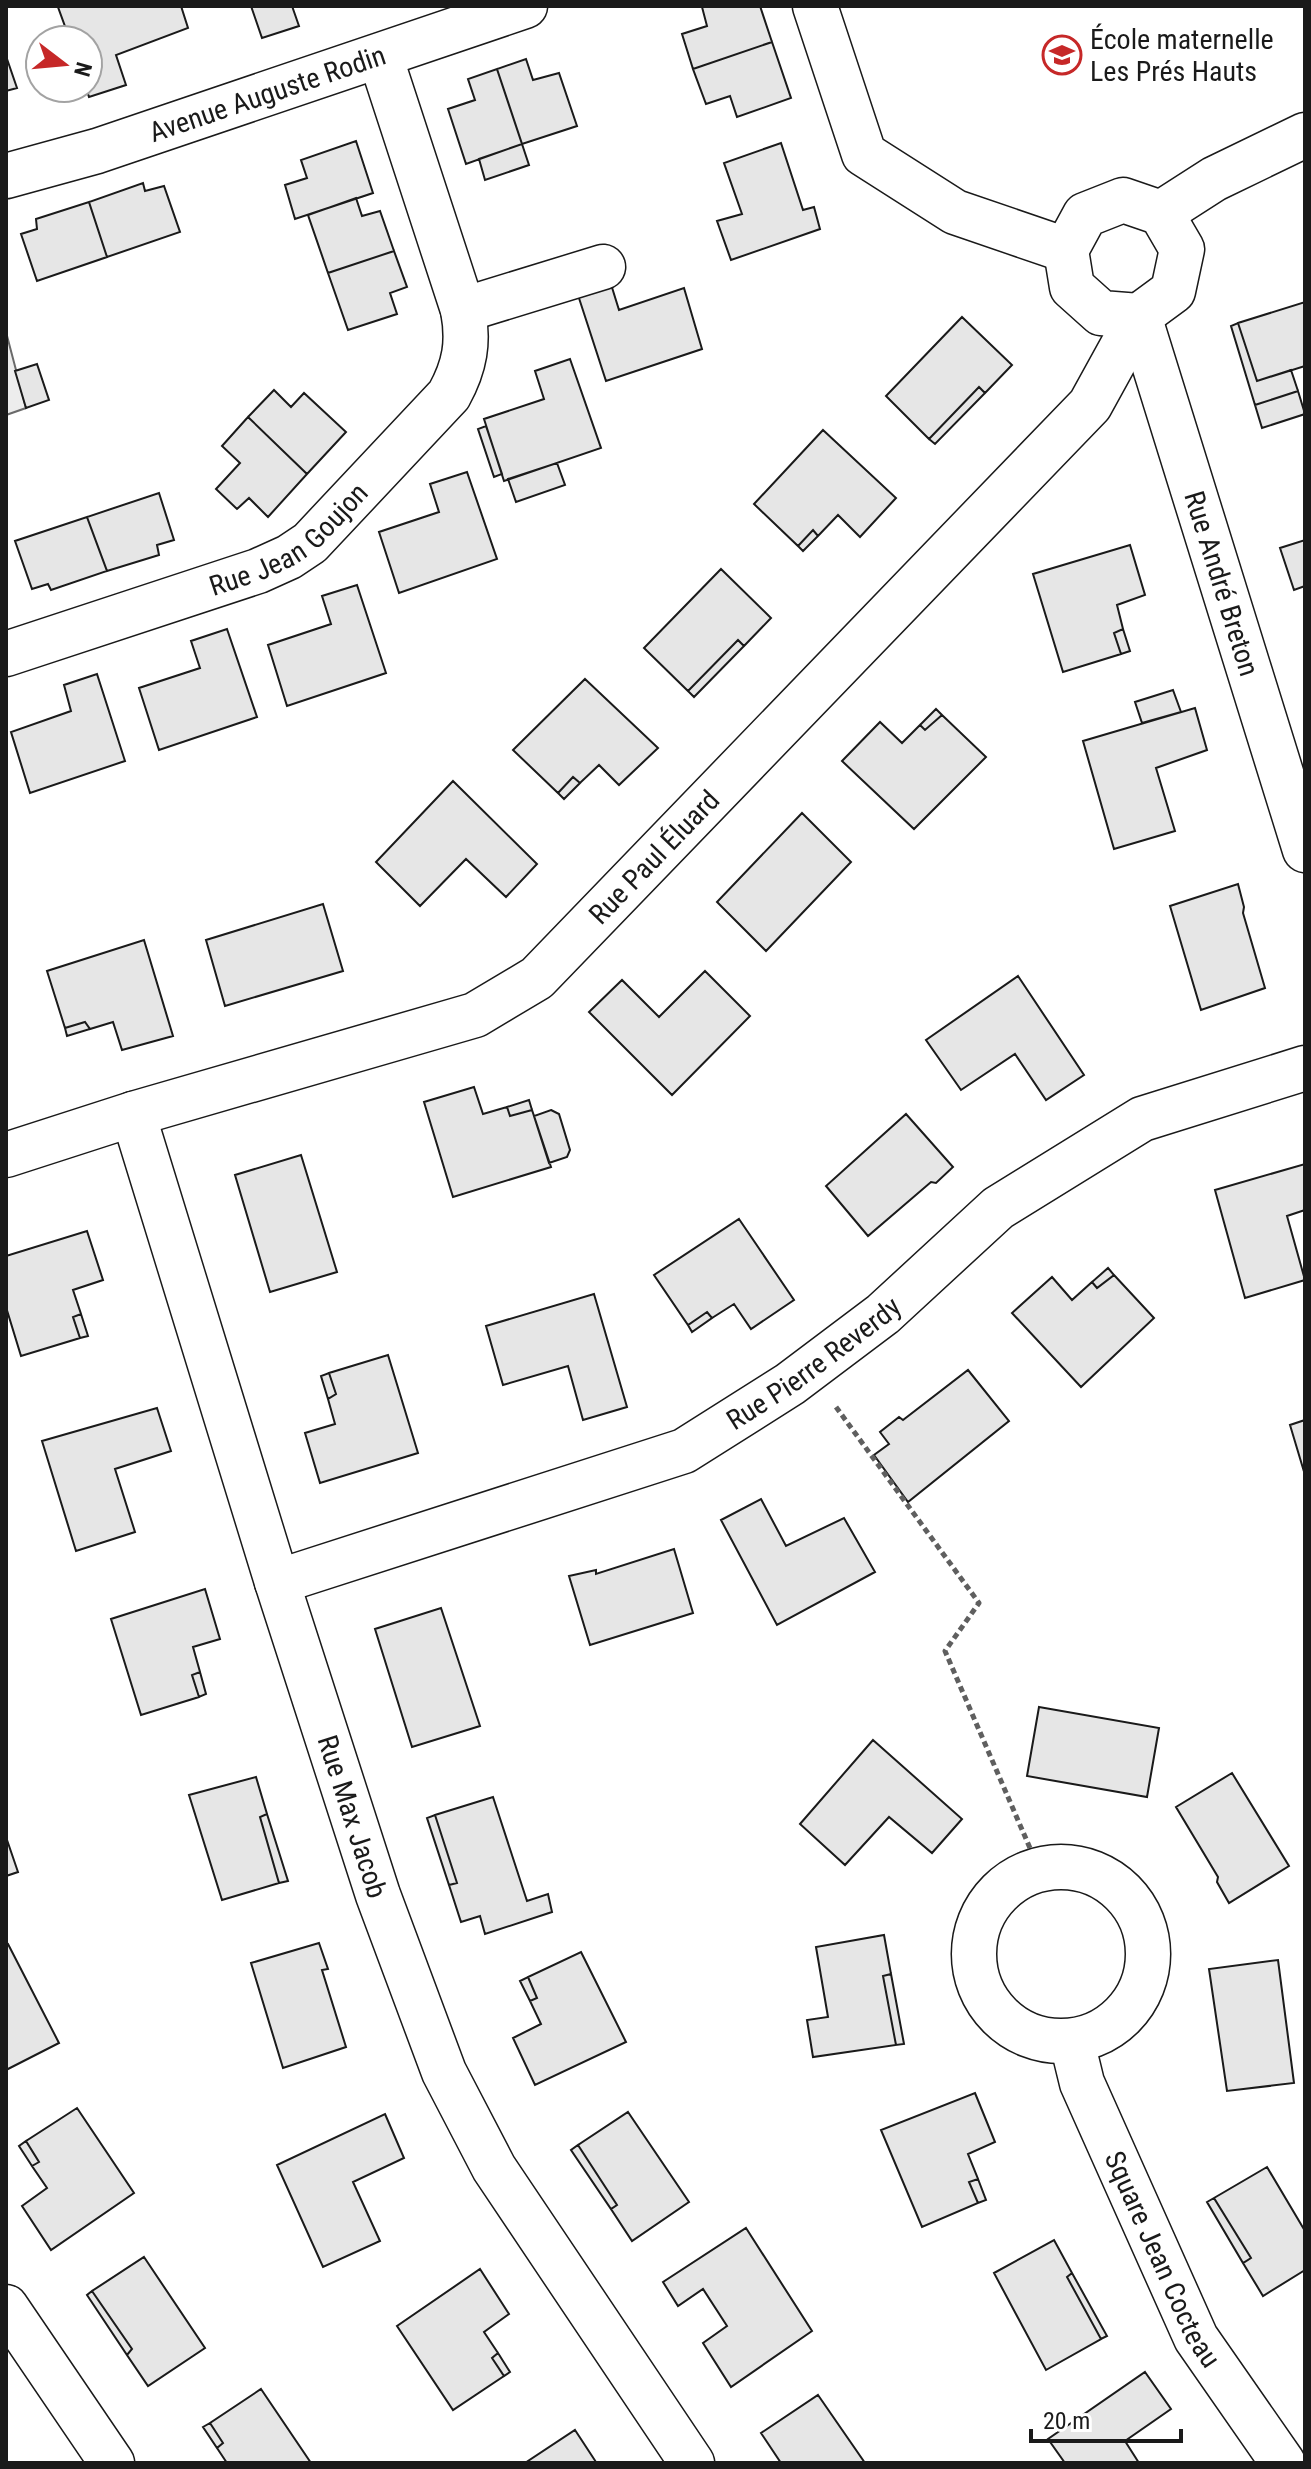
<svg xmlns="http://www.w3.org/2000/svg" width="1311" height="2469" viewBox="0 0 1311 2469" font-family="'Roboto Condensed',sans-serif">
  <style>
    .green { fill: #ededed; stroke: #6a6a6a; stroke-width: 2 }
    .building { fill: #e6e6e6; stroke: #1a1a1a; stroke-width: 2 }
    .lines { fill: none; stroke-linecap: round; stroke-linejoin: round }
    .minor-casing { stroke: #1a1a1a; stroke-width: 47 }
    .path { stroke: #5f5f5f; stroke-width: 5; stroke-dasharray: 6 4; stroke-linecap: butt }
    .minor { stroke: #fff; stroke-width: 44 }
    .labels { text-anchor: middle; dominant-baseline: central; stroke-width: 6; stroke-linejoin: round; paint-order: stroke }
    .poi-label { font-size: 28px; fill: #1a1a1a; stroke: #fff; text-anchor: start }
    .street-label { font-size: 28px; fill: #1a1a1a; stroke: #fff }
  </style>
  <rect width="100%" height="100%" fill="#fff"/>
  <!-- green -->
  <path class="green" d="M6,332L26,408L6,415Z"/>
  <!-- building -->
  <path class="building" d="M61,6H181L188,28L116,55L126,85L89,97L86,88H88V40H70L58,7Z
    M251,6H292L299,26L262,38Z
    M705,6H760L772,42L693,69L682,34L707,26L702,7Z
    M772,42L791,98L737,117L730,96L706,104L693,69Z
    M6,56L17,88L6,91Z
    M526,59L533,80L559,73L577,126L522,144L497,69Z
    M497,69L522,144L466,164L448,109L475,100L468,79Z
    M356,141L373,193L295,219L285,185L307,178L301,160Z
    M781,143L803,210L814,207L820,229L731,260L717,221L742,214L724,163Z
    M522,144L529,165L485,180L479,159Z
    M143,183L145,191L164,186L180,232L107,257L89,202Z
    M356,198L362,216L380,211L394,251L328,273L308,215Z
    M89,202L107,257L37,281L21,234L37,229L36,219Z
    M394,251L407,287L390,293L397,314L348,330L328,273Z
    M610,281L619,310L684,288L702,349L606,381L577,292Z
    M1305,302V366L1257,381L1238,323Z
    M962,317L1012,365L985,393L979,387L929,439L886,396Z
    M1238,323L1257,381L1291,370L1298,391L1255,405L1231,326Z
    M570,359L601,448L504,481L484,419L544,399L535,371Z
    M37,364L49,400L26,408L15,371Z
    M979,387L985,393L935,444L929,439Z
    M274,390L291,407L304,393L346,432L307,474L248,417Z
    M1298,391L1305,414L1262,428L1255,405Z
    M248,417L307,474L268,517L249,498L237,509L216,489L240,463L222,446Z
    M486,426L502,474L494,477L478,429Z
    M823,430L896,498L860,537L838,515L818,536L813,530L798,546L754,504Z
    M557,463L565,485L516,502L508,479Z
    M467,472L497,559L399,593L379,532L439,512L430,484Z
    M159,493L174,540L157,545L159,555L107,571L87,517Z
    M87,517L107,571L51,590L48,584L32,589L15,541Z
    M813,530L818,536L803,551L798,546Z
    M1305,540V586L1294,590L1280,548Z
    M1130,545L1145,595L1117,605L1123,629L1114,633L1121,654L1063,672L1033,574Z
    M721,569L771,618L744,646L738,640L688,691L644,648Z
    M357,585L386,673L287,706L268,645L331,624L322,596Z
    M227,629L257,717L159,750L139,688L200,668L191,641Z
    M1123,629L1130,651L1121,654L1114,633Z
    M738,640L744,646L694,697L688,691Z
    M97,674L125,761L30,793L11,732L71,711L64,685Z
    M585,679L658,748L619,785L599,765L580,783L573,777L558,793L513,750Z
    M1173,690L1181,712L1142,723L1135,702Z
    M1195,708L1207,750L1156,768L1175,831L1114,849L1083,741Z
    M936,709L942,715L925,730L920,725Z
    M942,715L986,757L914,829L842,761L880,722L902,743L920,725L925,730Z
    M573,777L580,783L564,799L558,793Z
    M453,781L537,864L506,897L466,859L420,906L376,862Z
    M802,813L851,862L766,951L717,902Z
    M1238,884L1244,907L1243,913L1265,988L1201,1010L1170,906Z
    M323,904L343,971L225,1006L206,940Z
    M144,940L173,1036L122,1050L113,1022L90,1029L85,1022L65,1028L47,971Z
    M705,971L750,1016L672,1095L589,1012L622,980L659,1017Z
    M1018,976L1084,1075L1046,1100L1015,1054L961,1090L926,1040Z
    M85,1022L90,1029L67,1036L65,1028Z
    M474,1087L483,1114L507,1107L510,1116L532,1110L551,1167L453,1197L424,1102Z
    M529,1100L532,1110L510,1116L507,1107Z
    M551,1110L559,1114L570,1150L567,1157L549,1163L534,1116Z
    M906,1114L953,1167L936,1183L931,1182L868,1236L826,1186Z
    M301,1155L337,1272L270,1292L235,1175Z
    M1305,1164V1210L1287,1216L1305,1280L1245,1298L1215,1190Z
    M739,1219L794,1300L751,1329L734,1304L712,1318L707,1312L688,1325L654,1275Z
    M87,1231L103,1280L73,1290L81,1314L73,1317L80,1338L21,1356L6,1307V1256Z
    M1108,1268L1114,1275L1097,1288L1092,1282Z
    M1114,1275L1154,1318L1081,1387L1012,1313L1052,1277L1072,1300L1092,1282L1097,1288Z
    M594,1294L627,1407L583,1420L568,1366L503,1385L486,1326Z
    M707,1312L712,1318L692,1332L688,1325Z
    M81,1314L88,1336L80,1338L73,1317Z
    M388,1355L418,1453L320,1483L305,1433L335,1424L328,1399L336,1394L329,1373Z
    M968,1370L1009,1421L908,1502L874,1455L889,1444L880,1432L899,1417L903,1420Z
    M329,1373L336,1394L328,1399L321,1376Z
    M157,1408L171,1451L115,1469L135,1532L76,1551L42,1441Z
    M1305,1420V1475L1290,1425Z
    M761,1499L786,1546L844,1518L875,1572L777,1625L721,1520Z
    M674,1549L693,1613L590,1645L569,1576L596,1570V1574Z
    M205,1589L220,1639L193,1647L200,1672L192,1675L199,1697L141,1715L111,1619Z
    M441,1608L480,1726L412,1747L375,1629Z
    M200,1672L206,1694L199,1697L192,1675Z
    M1039,1707L1159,1728L1147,1797L1027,1776Z
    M873,1740L962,1819L932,1853L889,1817L845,1865L800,1824Z
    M1232,1773L1289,1866L1229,1903L1217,1882L1218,1877L1176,1807Z
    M256,1777L267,1814L260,1817L279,1883L222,1900L189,1795Z
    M493,1797L527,1901L548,1894L552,1912L485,1934L480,1916L461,1922L449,1885L457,1883L435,1815Z
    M267,1814L288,1881L279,1883L260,1817Z
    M435,1815L457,1883L449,1885L427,1818Z
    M6,1837L18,1872L6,1876Z
    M884,1935L891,1974L883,1976L896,2045L813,2057L807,2020L828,2017L816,1947Z
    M319,1943L328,1969L322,1970L346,2047L283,2068L251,1963Z
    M8,1944L59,2043L6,2070V1945Z
    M581,1952L626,2042L535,2085L513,2038L541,2024L530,2001L537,1998L528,1977Z
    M1278,1960L1294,2083L1227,2091L1209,1969Z
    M891,1974L904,2044L896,2045L883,1976Z
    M528,1977L537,1998L530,2001L520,1981Z
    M975,2093L995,2142L968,2154L978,2179L969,2182L978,2203L922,2227L881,2130Z
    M77,2108L134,2193L51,2250L22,2206L47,2188L32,2166L39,2162L26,2141Z
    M628,2112L689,2202L632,2241L611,2209L617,2205L578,2145Z
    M385,2114L404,2158L353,2182L380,2241L323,2267L277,2165Z
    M26,2141L39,2162L32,2166L19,2146Z
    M578,2145L617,2205L611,2209L571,2150Z
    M1267,2167L1305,2231V2270L1263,2296L1243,2263L1251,2258L1214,2198Z
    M978,2179L986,2200L978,2203L969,2182Z
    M1214,2198L1251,2258L1243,2263L1207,2202Z
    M746,2228L812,2331L731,2387L703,2343L727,2326L703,2289L678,2306L663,2282Z
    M1054,2240L1072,2273L1067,2277L1101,2339L1046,2370L994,2273Z
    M144,2257L205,2348L148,2386L127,2355L132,2349L92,2291Z
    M480,2269L509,2314L484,2332L498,2353L492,2358L504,2376L453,2410L397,2326Z
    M1072,2273L1107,2336L1101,2339L1067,2277Z
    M92,2291L132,2349L127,2355L87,2295Z
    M498,2353L510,2372L504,2376L492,2358Z
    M1145,2372L1171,2409L1125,2441L1139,2463H1065L1048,2439Z
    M261,2389L311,2463H227L217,2448L223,2443L210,2423Z
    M818,2395L865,2463H781L761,2433Z
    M210,2423L223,2443L217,2448L203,2427Z
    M575,2430L596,2462L594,2463H525Z"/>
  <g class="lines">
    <!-- minor casing -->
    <g class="minor-casing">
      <g id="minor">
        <path d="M815,6L864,154L955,212L1066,250"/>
        <path id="s1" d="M6,176L97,151L525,6"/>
        <path d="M1123,200L1161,213L1182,249L1173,291L1139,316L1101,313L1072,287L1066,250L1085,215Z"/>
        <path d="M1161,213L1214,179L1305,135"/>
        <path d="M463,310L603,267"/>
        <path id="s2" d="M1139,316L1305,850"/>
        <path id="s3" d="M6,654L258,571L289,557L310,543L449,395C465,366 469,342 463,310L380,56"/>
        <path id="s4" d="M133,1114L277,1582L378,1895L444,2072L494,2168L692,2463"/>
        <path id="s5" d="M6,1155L133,1114L475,1015L537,978L1090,405L1139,316"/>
        <path id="s6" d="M277,1582L684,1451L790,1384L883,1314L998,1208L1142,1119L1305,1068"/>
        <circle cx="1061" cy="1954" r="87"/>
        <path id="s7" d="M1072,2042L1082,2083L1196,2338L1283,2463"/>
        <path d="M6,2307L112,2463"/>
      </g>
    </g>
    <!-- path -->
    <path class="path" d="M836,1407L979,1603L945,1651L1039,1869"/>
    <!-- minor -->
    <use href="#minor" class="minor"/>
  </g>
  <!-- icons -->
  <defs>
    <g id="school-ring" transform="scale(2)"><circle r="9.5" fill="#fff" stroke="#c62828" stroke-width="1.5"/><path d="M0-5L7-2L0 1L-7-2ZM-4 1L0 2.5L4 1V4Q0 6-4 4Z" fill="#c62828"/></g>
  </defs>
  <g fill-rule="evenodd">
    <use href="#school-ring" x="1062" y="55"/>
  </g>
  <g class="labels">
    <!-- poi labels -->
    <g class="poi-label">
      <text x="1090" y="39">École maternelle<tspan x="1090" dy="32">Les Prés Hauts</tspan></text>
    </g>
    <!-- street labels -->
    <g class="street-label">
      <text stroke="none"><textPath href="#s1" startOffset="274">Avenue Auguste Rodin</textPath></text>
      <text stroke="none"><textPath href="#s3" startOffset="308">Rue Jean Goujon</textPath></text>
      <text stroke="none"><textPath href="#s2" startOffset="280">Rue André Breton</textPath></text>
      <text stroke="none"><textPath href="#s5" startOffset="730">Rue Paul Éluard</textPath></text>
      <text stroke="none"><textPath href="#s6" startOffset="584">Rue Pierre Reverdy</textPath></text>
      <text stroke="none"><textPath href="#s4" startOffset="736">Rue Max Jacob</textPath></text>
      <text stroke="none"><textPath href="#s7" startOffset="236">Square Jean Cocteau</textPath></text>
    </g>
  </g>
  <!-- border -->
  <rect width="1311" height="2469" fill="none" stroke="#1a1a1a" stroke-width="16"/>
  <!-- north arrow -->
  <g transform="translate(64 64) rotate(106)"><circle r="38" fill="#ffffff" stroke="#a3a3a3" stroke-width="2"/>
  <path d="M0-6L14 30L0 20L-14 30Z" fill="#c62828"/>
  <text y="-12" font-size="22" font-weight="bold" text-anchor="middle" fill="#1a1a1a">N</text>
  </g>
  <!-- scale -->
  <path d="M1031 2429v12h150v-12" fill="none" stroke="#1a1a1a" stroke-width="4"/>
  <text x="1043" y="2429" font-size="24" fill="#1a1a1a" stroke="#ffffff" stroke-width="6" paint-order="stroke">20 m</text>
</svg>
